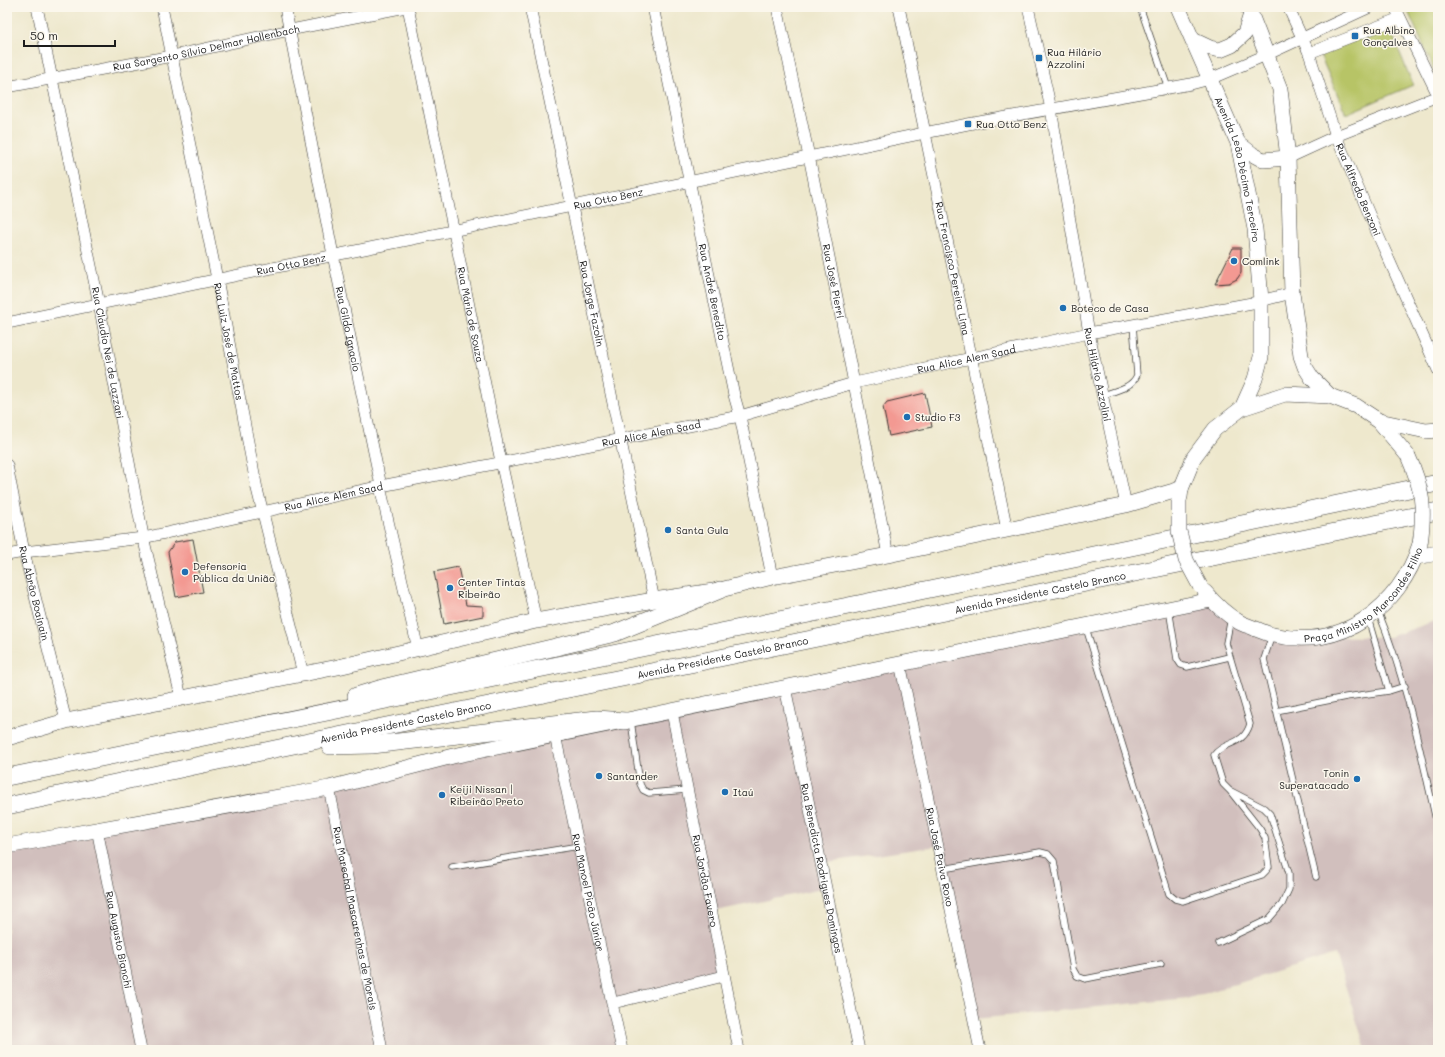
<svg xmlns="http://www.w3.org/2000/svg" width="1445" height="1057" viewBox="0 0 1445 1057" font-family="Mali,sans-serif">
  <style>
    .industrial { fill: #d1bfbd }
    .green { fill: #b7c466; stroke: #6a7041 }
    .building { fill: #f39992 }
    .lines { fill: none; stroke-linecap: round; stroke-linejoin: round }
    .service-casing { stroke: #3c3b37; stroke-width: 7 }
    .minor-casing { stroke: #3c3b37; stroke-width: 12 }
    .secondary-casing { stroke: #3c3b37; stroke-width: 16 }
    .primary-casing { stroke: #3c3b37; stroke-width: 18 }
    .service { stroke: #fff; stroke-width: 5.5 }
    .minor { stroke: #fff; stroke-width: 11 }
    .secondary { stroke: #fff; stroke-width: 15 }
    .primary { stroke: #fff; stroke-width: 17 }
    .secondary-bridge-casing { stroke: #3c3b37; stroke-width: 16; stroke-linecap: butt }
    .secondary-bridge { stroke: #fff; stroke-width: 15 }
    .poi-dot { fill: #1f6fb2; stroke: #fbf7ec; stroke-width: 1.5 }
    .labels { text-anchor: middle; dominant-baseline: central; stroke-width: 3; stroke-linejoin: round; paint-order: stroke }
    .poi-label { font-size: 10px; fill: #1c1c1c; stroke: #fbf7ec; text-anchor: start }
    .street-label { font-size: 10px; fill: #1c1c1c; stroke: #fbf7ec }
  </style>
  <rect width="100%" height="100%" fill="#fbf7ec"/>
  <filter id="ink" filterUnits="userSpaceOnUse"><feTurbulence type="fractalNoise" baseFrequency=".025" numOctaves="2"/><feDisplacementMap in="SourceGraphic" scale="8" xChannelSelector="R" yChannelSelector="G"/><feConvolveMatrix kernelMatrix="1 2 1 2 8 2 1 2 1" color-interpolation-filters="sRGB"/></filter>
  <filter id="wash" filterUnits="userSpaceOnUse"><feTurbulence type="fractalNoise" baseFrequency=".012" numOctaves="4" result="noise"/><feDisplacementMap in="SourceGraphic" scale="16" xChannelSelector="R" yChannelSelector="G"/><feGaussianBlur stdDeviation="0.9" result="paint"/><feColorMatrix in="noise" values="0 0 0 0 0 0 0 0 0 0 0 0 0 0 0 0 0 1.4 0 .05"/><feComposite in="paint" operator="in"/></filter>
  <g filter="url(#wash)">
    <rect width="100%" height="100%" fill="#eee8cd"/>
    <!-- industrial -->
    <path class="industrial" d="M1211,600L1281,636L1389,637L1438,620V1050H1366L1335,954L1189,998L974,1019L938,846L821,863L826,888L711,912L724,976L613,1003L622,1050H7V848Z"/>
    <!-- green -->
    <path class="green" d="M1406,7H1438V73L1436,74Z
      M1389,26L1413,85L1346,114L1320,55Z"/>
    <g id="blocks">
      <!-- building -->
      <path class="building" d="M1233,248H1241V273L1237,279L1229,283L1215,284Z
        M925,393L932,427L889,436L883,407L887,402Z
        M193,539L203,592L176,597L168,552L175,542Z
        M458,567L466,605L483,606V616L444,624L434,572Z"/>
    </g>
  </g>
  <g filter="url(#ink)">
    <use href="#blocks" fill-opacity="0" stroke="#3c3b37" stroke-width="1"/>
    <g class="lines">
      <!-- service casing -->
      <g class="service-casing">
        <path id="service" d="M1140,7L1168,88
          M1103,395C1115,391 1132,388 1137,375L1133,325
          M1169,609L1177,659L1181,665L1187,667L1229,657
          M1378,611C1407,681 1421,755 1438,829
          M1368,618L1389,691
          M1086,628L1169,894L1175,899L1183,901L1262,875L1266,871L1269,867L1265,838L1260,829L1230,791L1223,784L1214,755C1225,740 1243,747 1250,724L1226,643L1231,618
          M1272,635L1264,659L1316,877
          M1276,711L1346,697L1389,691L1405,686
          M631,721L640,784L643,790L649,793L687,790
          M452,867L579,846
          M943,869L1040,852L1048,854L1054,861L1073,969L1077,976L1085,979L1161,964
          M1218,943L1269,919L1282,904L1289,889V873L1270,814L1264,808L1231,791"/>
      </g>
      <!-- minor casing -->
      <g class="minor-casing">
        <g id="minor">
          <path id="s1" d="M37,7L99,304L144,541L181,697"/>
          <path id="s2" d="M162,7L217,279L257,489L303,674"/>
          <path id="s3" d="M285,7L333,255L381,486V491L418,649"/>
          <path id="s4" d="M408,7L497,443L536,621"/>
          <path id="s5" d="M530,7C573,204 611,402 654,600"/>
          <path id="s6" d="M653,7L734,395L740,416L772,577"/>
          <path id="s7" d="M777,7L811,166L888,555"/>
          <path id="s8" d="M899,7L1007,530"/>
          <path id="s9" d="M1028,7L1051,109L1089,333L1126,505"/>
          <path id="s10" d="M1288,7L1309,53L1336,136L1378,235L1438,370"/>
          <path d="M1395,7L1438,95"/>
          <path d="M1309,53L1400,18"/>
          <path id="s11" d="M7,87L172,56L290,30L406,7"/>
          <path d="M1288,158L1336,136L1438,96"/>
          <path id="s12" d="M7,323L968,124L1191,84L1210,79L1266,55L1370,7"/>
          <path id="s13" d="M7,465L24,552L66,721"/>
          <path id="s14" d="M7,555L24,552L143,538L381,486L740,416L854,383L1089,333L1252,303L1292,293"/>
          <path id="s15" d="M900,663L980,1050"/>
          <path id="s16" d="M785,687L859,1050"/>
          <path id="s17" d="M672,712L739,1050"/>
          <path id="s18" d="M555,735L622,1050"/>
          <path id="s19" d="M329,788L382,1050"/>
          <path id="s20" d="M97,829L141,1050"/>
          <path d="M613,1003L724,976"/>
        </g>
      </g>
      <!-- secondary casing -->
      <g class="secondary-casing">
        <g id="secondary">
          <path id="s21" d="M1178,7L1238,143L1255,229L1261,300V357L1255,379L1242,408"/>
          <path d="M1248,7L1280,89L1288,158L1292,293L1301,356L1305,367L1312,378L1330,396"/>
          <path d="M1193,40L1210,48L1220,50L1232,45L1245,33L1251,14"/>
          <path d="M1238,143L1252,154L1263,160L1288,158"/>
          <path d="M1379,421L1426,431L1438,430"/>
          <path d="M1180,497L1181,489L1194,457L1215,429L1242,408L1285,394L1330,396L1356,406L1379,421L1408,456"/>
          <path d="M1416,557L1438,553"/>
          <path id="s22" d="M1205,592C1214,603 1227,615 1239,622C1244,625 1250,626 1256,629C1261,631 1267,634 1273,635C1341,651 1400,608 1420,544"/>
          <path d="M7,738L66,721L338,667L536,621L654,600L720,590L772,577L888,555L1126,505L1181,489"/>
          <path d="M7,846L329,788L453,756L1211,600"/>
        </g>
      </g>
      <!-- primary casing -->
      <g class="primary-casing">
        <g id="primary">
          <path d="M356,696L382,688L615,633L720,590"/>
          <path d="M330,746L372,745L597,719L625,721"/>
          <path d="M7,777L858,604L1438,483"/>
          <path id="s23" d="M7,806L284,747L1438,511"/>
        </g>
      </g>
      <!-- service -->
      <use href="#service" class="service"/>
      <!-- minor -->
      <use href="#minor" class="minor"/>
      <!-- secondary -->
      <use href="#secondary" class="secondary"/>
      <!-- primary -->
      <use href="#primary" class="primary"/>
      <!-- secondary-bridge casing -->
      <g class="secondary-bridge-casing">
        <path id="secondary-bridge" d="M1408,456C1423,489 1425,509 1420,544
          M1179,501V531L1186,560L1200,586"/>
      </g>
      <!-- secondary-bridge -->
      <use href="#secondary-bridge" class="secondary-bridge"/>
    </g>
  </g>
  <!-- markers -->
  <g class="poi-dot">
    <rect x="1351" y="32" width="8" height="8" rx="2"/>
    <rect x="1035" y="54" width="8" height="8" rx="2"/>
    <rect x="964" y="120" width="8" height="8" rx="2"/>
    <circle cx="1234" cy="261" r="4"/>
    <circle cx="1063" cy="308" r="4"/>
    <circle cx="907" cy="417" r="4"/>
    <circle cx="668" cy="530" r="4"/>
    <circle cx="185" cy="572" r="4"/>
    <circle cx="450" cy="588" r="4"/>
    <circle cx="599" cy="776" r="4"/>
    <circle cx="1357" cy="779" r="4"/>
    <circle cx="725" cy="792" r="4"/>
    <circle cx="442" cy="795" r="4"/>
  </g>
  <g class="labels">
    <!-- poi labels -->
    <g class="poi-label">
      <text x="1363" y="30">Rua Albino<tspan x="1363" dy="12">Gonçalves</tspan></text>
      <text x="1047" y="52">Rua Hilário<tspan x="1047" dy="12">Azzolini</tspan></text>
      <text x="976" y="124">Rua Otto Benz</text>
      <text x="1242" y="261">Comlink</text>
      <text x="1071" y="308">Boteco de Casa</text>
      <text x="915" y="417">Studio F3</text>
      <text x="676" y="530">Santa Gula</text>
      <text x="193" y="566">Defensoria<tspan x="193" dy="12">Pública da União</tspan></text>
      <text x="458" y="582">Center Tintas<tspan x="458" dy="12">Ribeirão</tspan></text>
      <text x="1349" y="773" text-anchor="end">Tonin<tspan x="1349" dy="12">Superatacado</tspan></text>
      <text x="607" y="776">Santander</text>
      <text x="450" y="789">Keiji Nissan |<tspan x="450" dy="12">Ribeirão Preto</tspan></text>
      <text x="733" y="792">Itaú</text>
    </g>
    <!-- street labels -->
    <g class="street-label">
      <text stroke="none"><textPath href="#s11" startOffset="203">Rua Sargento Sílvio Delmar Hollenbach</textPath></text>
      <text stroke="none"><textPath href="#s21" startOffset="174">Avenida Leão Décimo Terceiro</textPath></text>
      <text stroke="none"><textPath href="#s10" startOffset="196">Rua Alfredo Benzoni</textPath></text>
      <text stroke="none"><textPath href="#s12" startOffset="614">Rua Otto Benz</textPath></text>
      <text stroke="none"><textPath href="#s12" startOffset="290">Rua Otto Benz</textPath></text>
      <text stroke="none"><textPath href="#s8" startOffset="267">Rua Francisco Pereira Lima</textPath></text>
      <text stroke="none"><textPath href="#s7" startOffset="280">Rua José Pierri</textPath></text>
      <text stroke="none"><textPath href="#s6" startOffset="291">Rua André Benedito</textPath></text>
      <text stroke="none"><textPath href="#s5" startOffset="303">Rua Jorge Fazolin</textPath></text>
      <text stroke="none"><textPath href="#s4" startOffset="314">Rua Mário de Souza</textPath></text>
      <text stroke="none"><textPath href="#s3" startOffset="328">Rua Gildo Ignacio</textPath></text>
      <text stroke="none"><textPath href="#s2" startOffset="341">Rua Luiz José de Mattos</textPath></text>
      <text stroke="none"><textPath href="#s1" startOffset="353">Rua Cláudio Nei de Lazzari</textPath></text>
      <text stroke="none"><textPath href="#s14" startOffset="980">Rua Alice Alem Saad</textPath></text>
      <text stroke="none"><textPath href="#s9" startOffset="374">Rua Hilário Azzolini</textPath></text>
      <text stroke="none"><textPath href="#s14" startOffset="656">Rua Alice Alem Saad</textPath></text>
      <text stroke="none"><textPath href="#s14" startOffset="332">Rua Alice Alem Saad</textPath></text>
      <text stroke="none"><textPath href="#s22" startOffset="191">Praça Ministro Marcondes Filho</textPath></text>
      <text stroke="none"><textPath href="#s23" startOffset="1055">Avenida Presidente Castelo Branco</textPath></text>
      <text stroke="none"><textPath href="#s13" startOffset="131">Rua Abrão Boainain</textPath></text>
      <text stroke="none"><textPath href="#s23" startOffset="731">Avenida Presidente Castelo Branco</textPath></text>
      <text stroke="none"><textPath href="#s23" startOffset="407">Avenida Presidente Castelo Branco</textPath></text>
      <text stroke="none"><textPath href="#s15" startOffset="198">Rua José Paiva Roxo</textPath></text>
      <text stroke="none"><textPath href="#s16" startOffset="185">Rua Benedicta Rodrigues Domingos</textPath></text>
      <text stroke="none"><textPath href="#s17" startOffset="172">Rua Jordão Favero</textPath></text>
      <text stroke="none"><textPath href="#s18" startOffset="161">Rua Manoel Picão Júnior</textPath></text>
      <text stroke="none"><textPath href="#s19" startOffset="133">Rua Marechal Mascarenhas de Morais</textPath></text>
      <text stroke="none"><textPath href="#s20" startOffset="113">Rua Augusto Bianchi</textPath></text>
    </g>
  </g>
  <!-- margin -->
  <rect width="1445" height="1057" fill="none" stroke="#fbf7ec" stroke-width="24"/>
  <!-- scale -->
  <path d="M24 40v6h91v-6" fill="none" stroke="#1c1c1c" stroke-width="2"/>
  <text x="30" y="40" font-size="12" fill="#1c1c1c" stroke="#fbf7ec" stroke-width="3" paint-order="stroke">50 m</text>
</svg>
